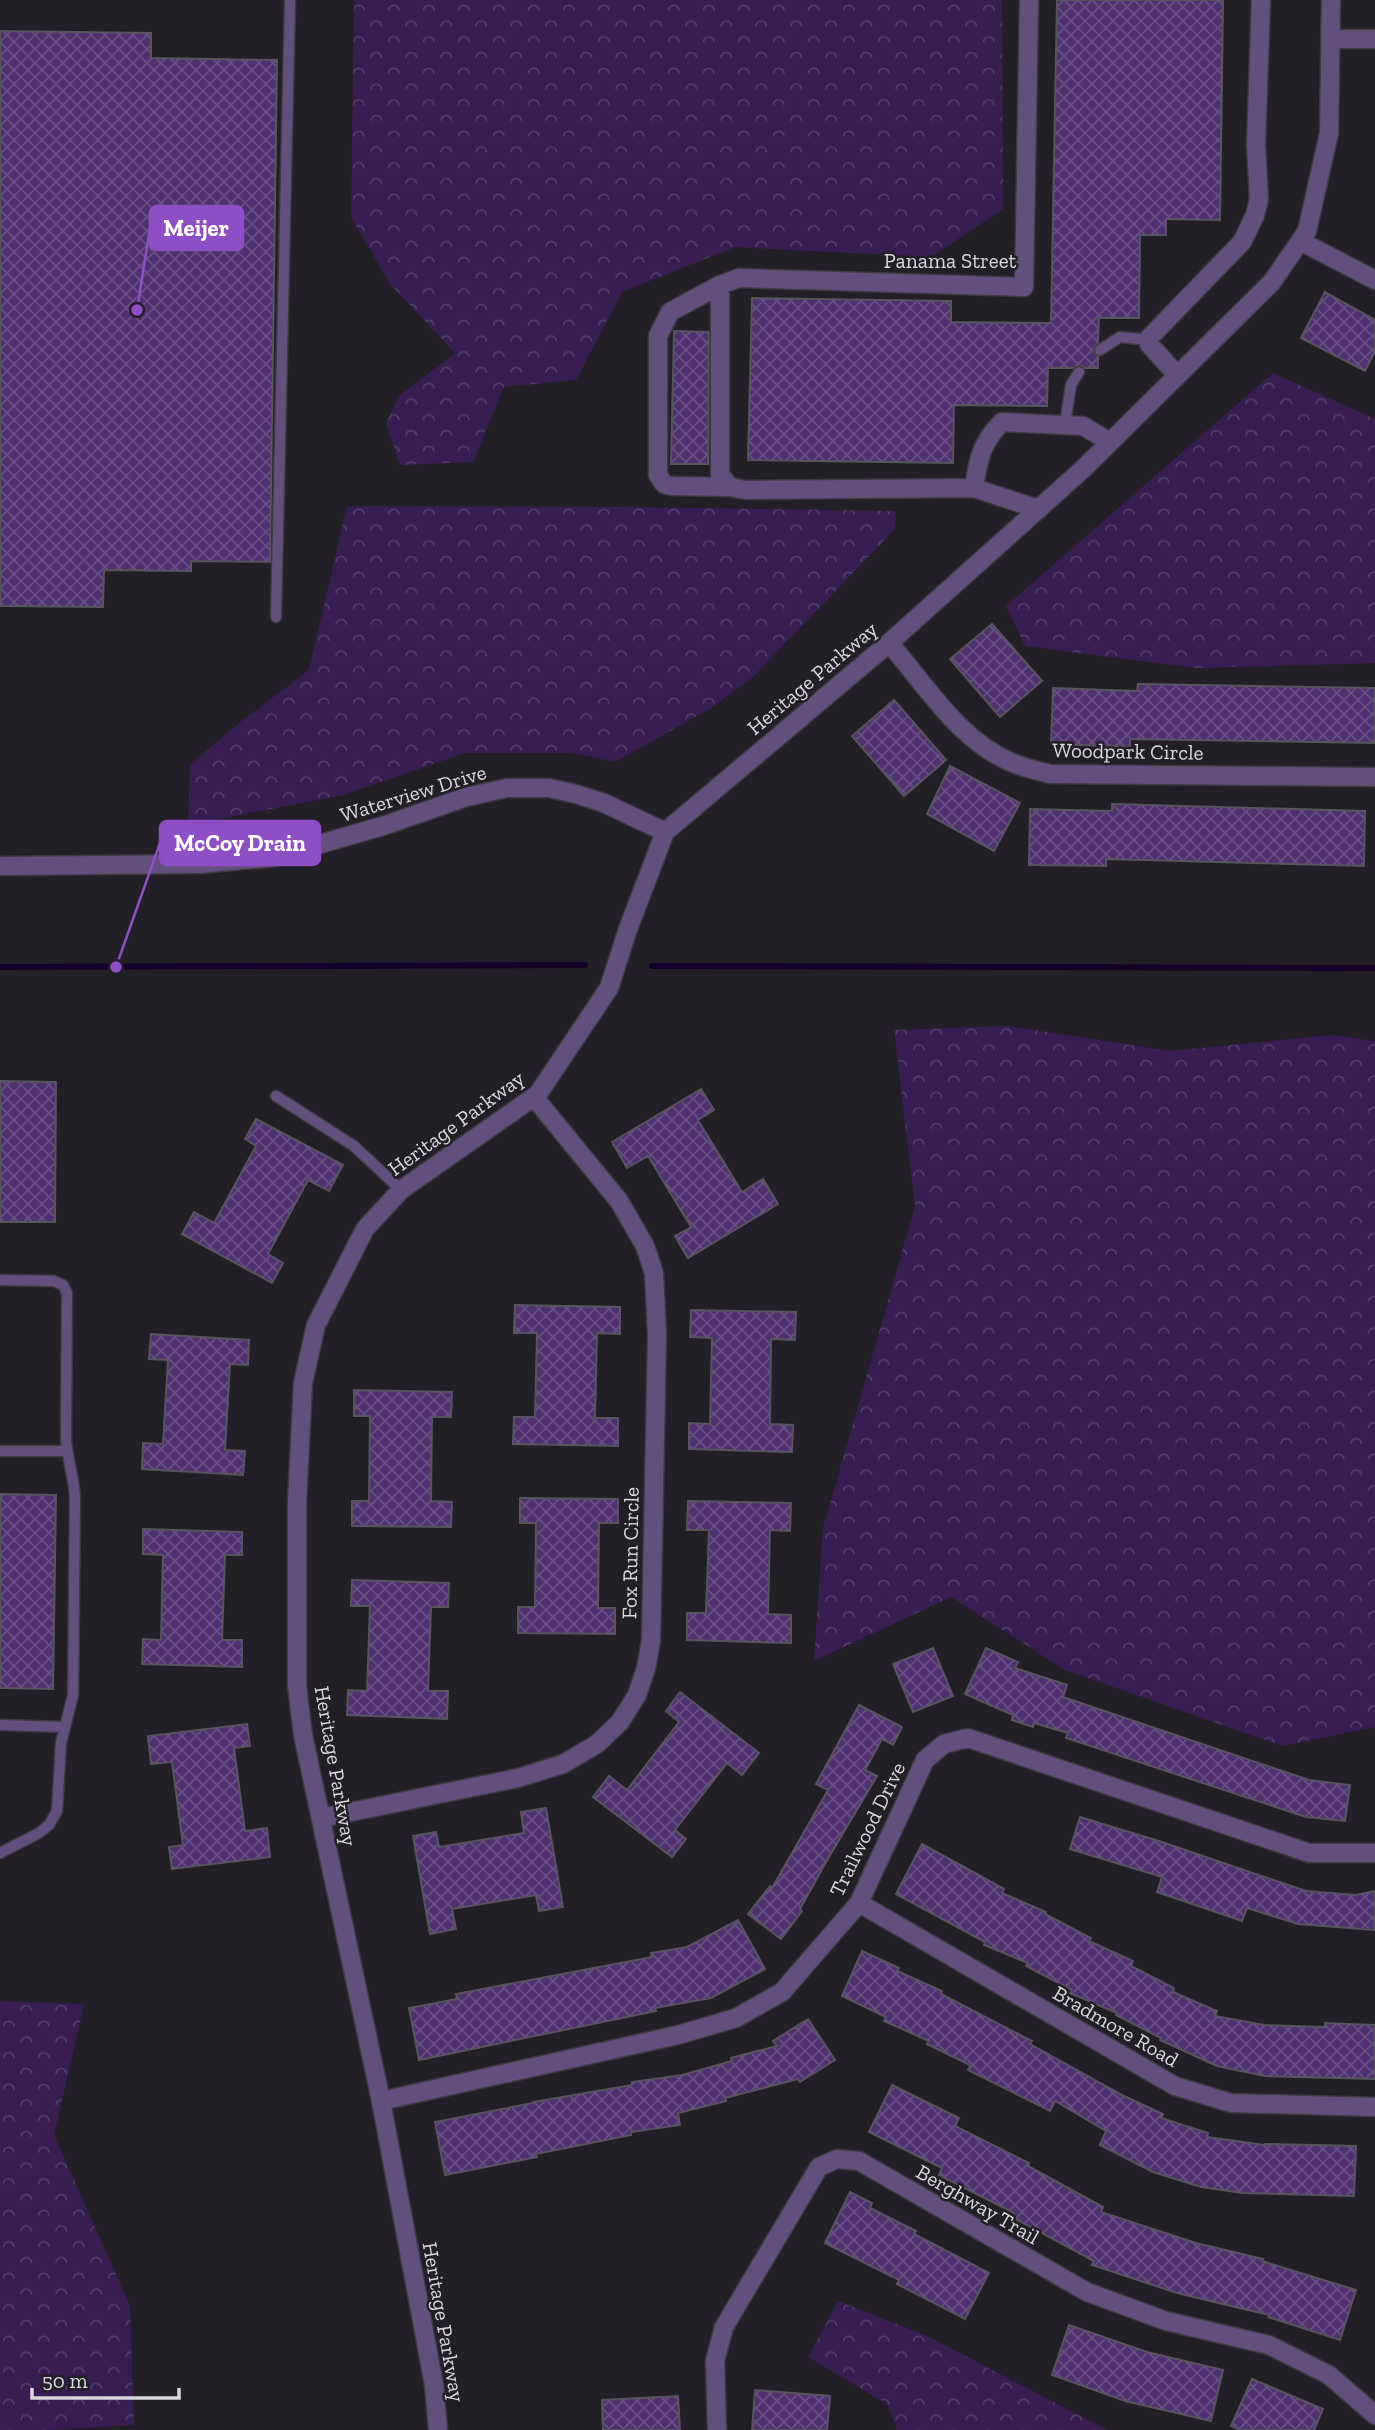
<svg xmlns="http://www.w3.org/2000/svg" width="1375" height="2430" viewBox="0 0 1375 2430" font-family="'Zilla Slab',serif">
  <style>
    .forest { fill: url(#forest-crowns) }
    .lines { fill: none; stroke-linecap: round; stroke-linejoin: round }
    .stream { stroke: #150029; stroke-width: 6 }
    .building { fill: url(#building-cross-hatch); stroke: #58545e; stroke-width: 2 }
    .lane-casing { stroke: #3c3941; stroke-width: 13 }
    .street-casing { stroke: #3c3941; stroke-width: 21 }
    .lane { stroke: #634f7d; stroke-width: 10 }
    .street { stroke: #634f7d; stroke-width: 18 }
    .labels { text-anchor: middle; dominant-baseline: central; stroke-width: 5; stroke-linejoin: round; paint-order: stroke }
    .street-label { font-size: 21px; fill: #dad8de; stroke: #221f27 }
    .leader { fill: none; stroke: #8e4ec5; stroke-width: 2.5 }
    .callout-dot { fill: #8e4ec5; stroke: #221f27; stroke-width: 2.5 }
    .callout { fill: #8e4ec5; stroke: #8e4ec5; stroke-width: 2.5 }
    .callout-label { font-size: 23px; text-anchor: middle; font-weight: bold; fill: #fff }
  </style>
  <defs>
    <pattern id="forest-crowns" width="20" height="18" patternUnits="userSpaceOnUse" patternTransform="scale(1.75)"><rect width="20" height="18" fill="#371d52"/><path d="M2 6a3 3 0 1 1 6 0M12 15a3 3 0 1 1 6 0" fill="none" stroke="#533d6a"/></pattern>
    <pattern id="building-cross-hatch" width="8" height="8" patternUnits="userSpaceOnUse" patternTransform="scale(1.75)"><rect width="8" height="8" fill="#4f3170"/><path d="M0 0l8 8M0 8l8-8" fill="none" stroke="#684e84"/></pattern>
  </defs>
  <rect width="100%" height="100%" fill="#221f27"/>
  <!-- forest -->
  <path class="forest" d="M354,0H1002L1003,209L931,257L735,247L622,292L576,380L504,387L473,462L400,465L386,424L398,397L455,353L390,284L351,217Z
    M1273,373L1375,419V663L1196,668L1025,646L1006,606Z
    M347,506L620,507L896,511L895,529L752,678L711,708L615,762L573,753H465L343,795L188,825L190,765L239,723L309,670Z
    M1008,1026L1170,1051L1332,1035L1375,1041V1727L1282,1746L1065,1670L951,1597L814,1661L823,1528L915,1206L894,1030Z
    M0,2001L84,2004L54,2135L130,2306L134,2425L47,2430H0Z
    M838,2301L927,2336L1107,2430H897L887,2404L808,2357Z"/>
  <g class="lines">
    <!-- stream -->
    <path class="stream" d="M652,966L1375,968
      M0,967L585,965"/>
  </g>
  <!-- building -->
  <path class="building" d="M1057,0H1223L1220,220L1166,219V235H1140L1139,318H1099L1098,342L1093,350L1098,357V368H1085L1079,365L1073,368H1048L1047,406L954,405L953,463L748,460L752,298L951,301V322L1051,323Z
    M0,31L151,33V58L277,60L270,562L191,561V571L104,570L103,607L0,606Z
    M1325,292L1375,320V351L1365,371L1301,338Z
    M674,331L709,332L708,464H671Z
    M992,624L1042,681L1000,717L950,659Z
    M1138,684L1375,688V743L1130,739V747L1051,744L1053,688L1137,691Z
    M894,700L946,760L904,796L852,736Z
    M950,766L1020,803L994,851L927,814Z
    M1112,804L1365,811L1364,866L1106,859V866L1029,865L1030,809L1112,811Z
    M0,1081L56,1082L55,1222H0Z
    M701,1089L714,1110L698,1120L742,1192L763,1179L778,1204L688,1258L675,1236L691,1227L648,1156L627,1168L612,1142Z
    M256,1119L343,1165L329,1191L308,1180L268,1254L283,1263L272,1283L182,1234L194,1212L214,1223L256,1146L245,1139Z
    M515,1305L620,1307V1334L597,1333L595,1418H618V1446L513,1444L514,1417H535L537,1333H514Z
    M691,1310L796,1312L795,1340L771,1339L770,1424L793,1425L792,1452L689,1449V1423L710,1424L712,1338L690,1337Z
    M151,1334L249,1340L248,1365L230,1364L225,1450L245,1451L243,1475L142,1469L143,1443L163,1444L168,1360L149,1359Z
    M354,1390L452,1392L451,1417H432L431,1501L452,1502L451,1527L352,1526V1501H369L370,1416H354Z
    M0,1494L56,1495L53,1689L0,1688Z
    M520,1498L618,1499V1523H599L598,1608H615V1634L518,1633V1607H535L536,1523H520Z
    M688,1501L791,1503L790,1531L770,1530L768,1614L791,1615V1643L687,1640V1613H706L709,1530H687Z
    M143,1529L242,1532V1555H225L222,1640H242V1667L142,1664L143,1639L161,1640L163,1555L143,1554Z
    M352,1580L449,1583L448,1607H431L428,1691H448L447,1719L347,1715L348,1690L367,1691L370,1606H351Z
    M933,1648L953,1696L913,1712L893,1664Z
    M986,1648L1018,1662L1015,1668L1067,1685L1063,1697L1309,1780L1350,1785L1345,1821L1306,1817L1066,1738L1068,1733L1034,1723L1033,1727L1012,1720L1013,1715L965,1694Z
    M680,1692L759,1753L742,1775L727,1763L675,1830L686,1839L672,1857L593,1797L609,1776L627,1790L679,1722L666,1711Z
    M859,1705L902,1727L893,1745L882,1739L865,1770L877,1776L826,1862L800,1909L802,1911L781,1939L748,1914L770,1886L772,1888L828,1790L816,1784Z
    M247,1724L250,1746L234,1748L245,1831L267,1828L270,1857L172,1869L169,1847L183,1845L172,1762L151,1764L148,1736Z
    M546,1808L563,1907L539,1911L536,1895L452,1909L456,1929L430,1934L413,1836L436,1832L439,1847L524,1833L521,1812Z
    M1080,1817L1159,1841L1306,1891L1356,1895L1375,1891V1930L1298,1924L1247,1908L1242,1921L1157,1892L1162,1877L1070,1849Z
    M922,1844L1004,1889L1002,1893L1046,1912L1045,1914L1091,1938L1089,1941L1133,1961L1131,1966L1174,1988L1173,1992L1217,2011L1215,2016L1264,2025L1325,2027V2023L1375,2025V2079L1265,2076L1217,2066L1160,2040L1161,2038L1116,2015L1117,2013L1070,1993L1072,1990L1026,1966L1028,1963L984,1945L985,1942L896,1894Z
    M738,1920L765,1969L711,1998L655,2008L656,2011L419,2060L409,2008L457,1999L456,1994L652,1957L651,1953L687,1947Z
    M862,1951L899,1968L897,1971L942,1991L941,1994L1032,2041L1030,2044L1124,2096L1163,2114L1161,2118L1208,2133L1207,2137L1265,2145V2144L1356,2146L1354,2196L1243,2193L1201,2187L1153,2172L1100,2145L1106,2131L1055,2101L1050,2111L968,2070L970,2065L927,2044L929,2041L884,2021L886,2017L842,1996Z
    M808,2019L835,2060L800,2082L798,2079L725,2098L726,2101L678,2113L680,2125L631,2132V2135L536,2154L537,2157L445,2175L435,2122L533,2103V2102L632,2085V2082L682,2075L732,2061L731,2058L777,2046L773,2041Z
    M892,2085L959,2118L955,2126L1029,2163L1028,2166L1103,2207L1101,2212L1196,2243L1263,2259L1262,2261L1356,2290L1340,2340L1268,2317L1269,2315L1177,2293L1092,2265L1094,2261L1012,2217L1014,2213L939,2175L942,2168L869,2132Z
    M850,2192L872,2203L870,2208L916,2231L914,2234L989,2273L965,2319L897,2284L899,2280L825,2243Z
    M1069,2325L1147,2352L1223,2370L1211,2421L1125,2401L1052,2375Z
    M1252,2379L1323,2409L1314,2430H1240L1231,2426Z
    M755,2390L830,2396L827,2430H752Z
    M678,2396L680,2430H603L602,2400Z"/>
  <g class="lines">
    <!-- lane casing -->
    <g class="lane-casing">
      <path id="lane" d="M1100,350L1120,337L1149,340
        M1065,424L1071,385L1079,372
        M276,617L290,0
        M276,1096L354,1146L401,1190
        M0,1280L54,1281L63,1285L67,1293L66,1438C67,1458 74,1477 75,1498L73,1695L61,1743L57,1811L49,1825L39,1833L0,1853
        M0,1451H67
        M0,1725L63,1727"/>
    </g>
    <!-- street casing -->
    <g class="street-casing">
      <path id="street" d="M1029,0L1024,287L739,278L720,285V475L730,487L745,490L974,488L1038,509
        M1331,39H1375
        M1300,241L1375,280
        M720,285L670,312L658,336V475L664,484L672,486L730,487
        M1177,375L1149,344V338L1242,242L1255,215L1259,199L1256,145L1261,0
        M974,488C978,460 981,443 1002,422L1083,426L1110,442
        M889,643C926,685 959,741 1013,763C1025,768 1038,771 1050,774L1375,777
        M0,866L200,864L275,857L386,825L466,797L507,788H549L576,794L604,803L665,832
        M321,1818L518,1778L563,1764L597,1744L620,1722L637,1695L646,1668L651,1641L657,1334L654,1273L645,1246L619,1201L534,1097
        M859,1903L1175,2086L1231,2103L1375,2107
        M381,2101L678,2035L736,2018L782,1992L859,1903L925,1760L944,1744L968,1738L1309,1853H1375
        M438,2430L434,2385L381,2101L303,1735L297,1686V1502L303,1383L316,1325L365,1229L401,1190L538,1094L609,988L628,929L665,832L889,643L1083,469L1272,282L1307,231L1329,133L1331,0
        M717,2430L715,2361L724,2327L819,2167L837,2159L859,2161L1087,2292L1166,2321L1269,2345L1329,2375L1375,2415"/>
    </g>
    <!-- lane -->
    <use href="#lane" class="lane"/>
    <!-- street -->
    <use href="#street" class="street"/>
  </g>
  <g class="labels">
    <!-- street labels -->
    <g class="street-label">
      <text x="950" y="260">Panama Street</text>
      <text transform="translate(812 678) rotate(-40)">Heritage Parkway</text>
      <text transform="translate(1128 751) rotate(1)">Woodpark Circle</text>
      <text transform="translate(413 793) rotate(-17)">Waterview Drive</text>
      <text transform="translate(456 1123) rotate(-36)">Heritage Parkway</text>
      <text transform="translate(630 1553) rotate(-89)">Fox Run Circle</text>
      <text transform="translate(336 1766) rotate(80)">Heritage Parkway</text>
      <text transform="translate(867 1829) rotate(-64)">Trailwood Drive</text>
      <text transform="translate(1116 2026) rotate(30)">Bradmore Road</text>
      <text transform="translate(978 2204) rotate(30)">Berghway Trail</text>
      <text transform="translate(444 2322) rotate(80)">Heritage Parkway</text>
    </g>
  </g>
  <!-- callouts -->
  <path class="leader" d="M137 310L150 228M116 967L160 843"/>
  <g class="callout-dot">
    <circle cx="137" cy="310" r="7"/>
    <circle cx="116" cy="967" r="7"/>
  </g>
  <g class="callout">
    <rect x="150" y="206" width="93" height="44" rx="7"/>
    <rect x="160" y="821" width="160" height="44" rx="7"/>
  </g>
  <g class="callout-label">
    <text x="196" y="236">Meijer</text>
    <text x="240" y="851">McCoy Drain</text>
  </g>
  <!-- scale -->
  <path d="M32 2388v10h147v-10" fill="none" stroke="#dad8de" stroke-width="3.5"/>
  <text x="42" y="2388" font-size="21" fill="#dad8de" stroke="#221f27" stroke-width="5" paint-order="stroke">50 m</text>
</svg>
